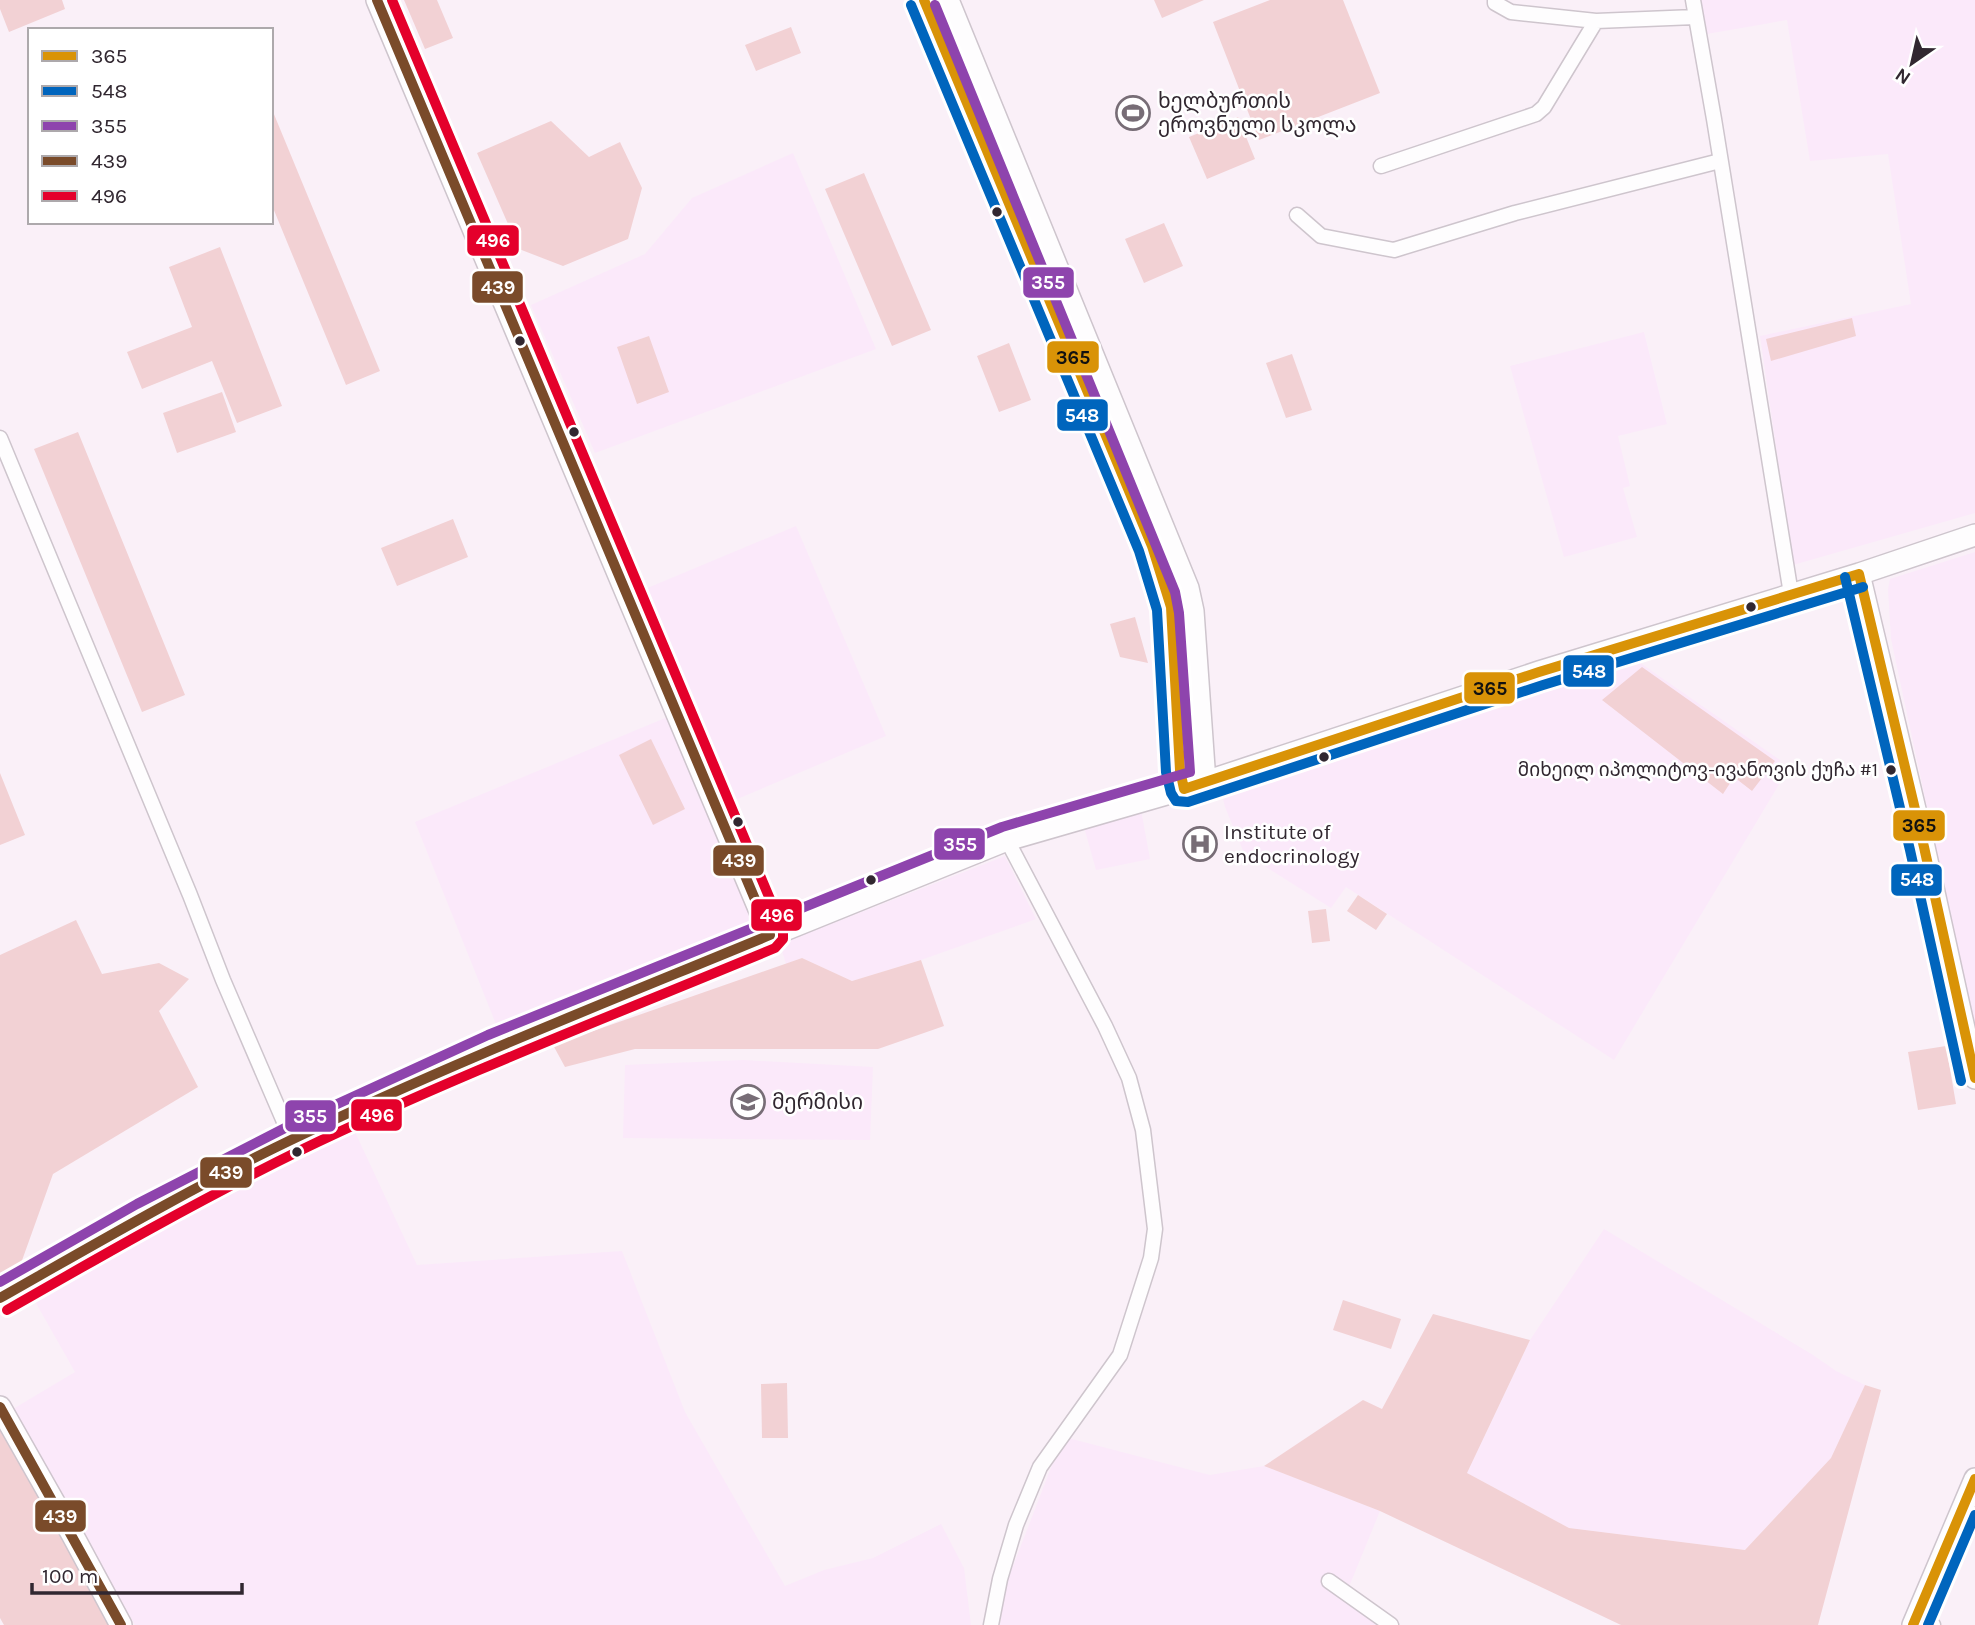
<svg xmlns="http://www.w3.org/2000/svg" width="1975" height="1625" viewBox="0 0 1975 1625" font-family="Karla,'Noto Sans Georgian',sans-serif">
  <style>
    .built { fill: #fbe9fa }
    .green { fill: #f2d1d4 }
    .lines { fill: none; stroke-linecap: round; stroke-linejoin: round }
    .street-casing { stroke: #cec5cd; stroke-width: 17 }
    .secondary-casing { stroke: #cec5cd; stroke-width: 24 }
    .street { stroke: #fefdfe; stroke-width: 14 }
    .secondary { stroke: #fefdfe; stroke-width: 21 }
    .bus-1-casing { stroke: #fff; stroke-width: 16 }
    .bus-2-casing { stroke: #fff; stroke-width: 16 }
    .bus-3-casing { stroke: #fff; stroke-width: 16 }
    .bus-4-casing { stroke: #fff; stroke-width: 16 }
    .bus-5-casing { stroke: #fff; stroke-width: 16 }
    .bus-1 { stroke: #d99307; stroke-width: 10 }
    .bus-2 { stroke: #0065bd; stroke-width: 10 }
    .bus-3 { stroke: #8e44ad; stroke-width: 10 }
    .bus-4 { stroke: #7a4b2a; stroke-width: 10 }
    .bus-5 { stroke: #e4002b; stroke-width: 10 }
    .bus-dot { fill: #312730; stroke: #fff; stroke-width: 2.5 }
    .labels { text-anchor: middle; dominant-baseline: central; stroke-width: 5; stroke-linejoin: round; paint-order: stroke }
    .bus-label { font-size: 19px; fill: #312730; stroke: #fff; text-anchor: end }
    .poi-label { font-size: 21px; fill: #312730; stroke: #fff; text-anchor: start }
    .line-badge { stroke: #fff; stroke-width: 2.5 }
    .badge-label { font-size: 19px; text-anchor: middle; font-weight: bold; fill: #fff }
    .pale-badge-label { font-size: 19px; text-anchor: middle; font-weight: bold; fill: #111 }
  </style>
  <rect width="100%" height="100%" fill="#faf0f8"/>
  <!-- built -->
  <path class="built" d="M1701,0H1975V513L1793,565L1760,336L1911,304L1888,154L1810,161L1787,20L1707,34Z
    M793,153L876,349L595,453L531,305L645,254L692,198Z
    M1644,332L1667,424L1618,436L1630,486L1623,488L1637,537L1564,557L1510,366Z
    M796,526L886,736L735,800L645,589Z
    M1975,552V1031L1891,639L1888,589L1890,579Z
    M1636,660L1780,760L1784,776L1614,1060L1346,887L1331,908L1244,853L1225,807L1220,786Z
    M670,716L753,913L750,925L500,1034L415,822Z
    M1141,810L1150,859L1096,870L1084,827Z
    M1005,856L1036,919L921,960L852,981L802,958L786,964L780,944Z
    M743,1060L873,1067L870,1140L623,1138L625,1065Z
    M348,1128L355,1132L417,1265L622,1251L685,1412L785,1586L824,1570L873,1558L941,1524L964,1568L971,1625H135L13,1409L75,1372L32,1296Z
    M1604,1229L1813,1355L1836,1371L1865,1385L1831,1458L1745,1550L1569,1528L1467,1473L1530,1340Z
    M1068,1438L1210,1475L1264,1466L1380,1511L1344,1599L1385,1625H1000L1005,1587L1052,1465Z"/>
  <!-- green -->
  <path class="green" d="M0,0H62L65,9L9,32L0,9Z
    M404,0H437L453,38L425,49Z
    M1154,0H1204L1162,18Z
    M1270,0H1343L1380,93L1259,140L1213,22Z
    M791,27L801,53L756,71L745,45Z
    M271,107L380,371L346,385L271,203Z
    M1238,117L1255,159L1207,179L1189,137Z
    M551,121L589,157L620,142L642,188L628,239L563,266L519,249L477,153Z
    M864,173L931,330L892,346L825,189Z
    M1164,223L1183,266L1144,283L1125,239Z
    M220,247L282,406L237,423L212,361L142,389L127,352L192,327L169,267Z
    M1852,318L1856,336L1771,361L1766,339Z
    M649,336L669,392L637,404L617,347Z
    M1009,343L1031,400L999,412L977,356Z
    M1292,354L1312,410L1286,418L1266,363Z
    M222,392L236,432L177,453L163,413Z
    M78,432L185,695L142,712L34,449Z
    M453,519L468,557L397,586L381,548Z
    M1135,617L1148,663L1120,657L1110,624Z
    M1642,667L1775,761L1752,791L1734,777L1723,794L1602,700Z
    M651,739L685,809L653,825L619,755Z
    M0,773L25,835L0,845Z
    M1358,895L1387,914L1376,930L1347,911Z
    M1326,909L1330,941L1312,943L1308,911Z
    M76,920L102,974L159,963L189,979L159,1011L198,1087L53,1174L20,1266L0,1278V955Z
    M802,958L852,981L921,960L944,1026L878,1049H635L565,1067L553,1045Z
    M1946,1046L1956,1104L1918,1110L1908,1052Z
    M1343,1300L1401,1319L1391,1349L1333,1330Z
    M1433,1314L1530,1340L1467,1473L1569,1528L1745,1550L1831,1458L1865,1385L1881,1390L1818,1625H1621L1380,1511L1264,1466L1363,1400L1382,1409Z
    M787,1383L788,1438H762L761,1384Z
    M0,1422L115,1625H4L0,1618Z"/>
  <g class="lines">
    <!-- street casing -->
    <g class="street-casing">
      <path id="street" d="M1495,0V3L1511,12L1596,21L1695,17
        M1693,0L1714,119L1791,594
        M1381,166L1536,114L1544,107L1596,21
        M1297,215L1321,236L1394,250L1515,213L1720,161
        M0,438L190,895L223,980L285,1124L293,1139
        M1329,1581L1391,1625
        M1914,1620L1933,1625
        M991,1625L1000,1579L1016,1525L1040,1467L1120,1355L1151,1258L1155,1229L1143,1130L1129,1078L1105,1026L1007,840"/>
    </g>
    <!-- secondary casing -->
    <g class="secondary-casing">
      <path id="secondary" d="M377,0L770,935
        M924,0L1152,546L1171,607L1180,770L1184,789
        M948,0L1188,588L1193,611L1205,782
        M1859,574L1924,847L1975,1078
        M0,1298L143,1216L314,1130L493,1048L1007,840L1184,789L1539,672L1859,574L1975,535
        M0,1407L72,1534L121,1625
        M1913,1625L1975,1479"/>
    </g>
    <!-- street -->
    <use href="#street" class="street"/>
    <!-- secondary -->
    <use href="#secondary" class="secondary"/>
    <!-- bus-1 casing -->
    <g class="bus-1-casing">
      <path id="bus-1" d="M924,0L1152,546L1171,607L1180,770L1184,789L1539,672L1859,574
        M1859,574L1924,847L1975,1078
        M1913,1625L1975,1479"/>
    </g>
    <!-- bus-2 casing -->
    <g class="bus-2-casing">
      <path id="bus-2" d="M911,5L1139,551L1157,610L1166,772L1171,793L1176,801L1188,802L1543,685L1863,587
        M1845,577L1910,850L1961,1081
        M1928,1625L1975,1515"/>
    </g>
    <!-- bus-3 casing -->
    <g class="bus-3-casing">
      <path id="bus-3" d="M0,1282L137,1204L287,1127L488,1035L1002,827L1190,772L1179,613L1175,592L935,5"/>
    </g>
    <!-- bus-4 casing -->
    <g class="bus-4-casing">
      <path id="bus-4" d="M0,1298C97,1243 193,1187 293,1139C449,1064 610,1001 770,935L377,0
        M0,1407L121,1625"/>
    </g>
    <!-- bus-5 casing -->
    <g class="bus-5-casing">
      <path id="bus-5" d="M7,1310C103,1255 199,1200 299,1151C455,1076 616,1014 775,948L783,939V930L392,0"/>
    </g>
    <!-- bus-1 -->
    <use href="#bus-1" class="bus-1"/>
    <!-- bus-2 -->
    <use href="#bus-2" class="bus-2"/>
    <!-- bus-3 -->
    <use href="#bus-3" class="bus-3"/>
    <!-- bus-4 -->
    <use href="#bus-4" class="bus-4"/>
    <!-- bus-5 -->
    <use href="#bus-5" class="bus-5"/>
  </g>
  <!-- icons -->
  <defs>
    <g id="stadium-ring" transform="scale(1.75)"><circle r="9.5" fill="#fff" stroke="#776d76" stroke-width="1.5"/><path d="M0-5a6.5 5 0 1 0 0 10a6.5 5 0 1 0 0-10ZM-3.5-1.8h7v3.6h-7Z" fill="#776d76"/></g>
    <g id="hospital-ring" transform="scale(1.75)"><circle r="9.5" fill="#fff" stroke="#776d76" stroke-width="1.5"/><path d="M-5-5h3v3.5h4V-5h3V5h-3V1.5h-4V5h-3Z" fill="#776d76"/></g>
    <g id="university-ring" transform="scale(1.75)"><circle r="9.5" fill="#fff" stroke="#776d76" stroke-width="1.5"/><path d="M0-5L7-2L0 1L-7-2ZM-4 1L0 2.5L4 1V4Q0 6-4 4Z" fill="#776d76"/></g>
  </defs>
  <g fill-rule="evenodd">
    <use href="#stadium-ring" x="1133" y="113"/>
    <use href="#hospital-ring" x="1200" y="844"/>
    <use href="#university-ring" x="748" y="1102"/>
  </g>
  <!-- markers -->
  <g class="bus-dot">
    <circle cx="997" cy="212" r="6"/>
    <circle cx="520" cy="341" r="6"/>
    <circle cx="574" cy="432" r="6"/>
    <circle cx="1751" cy="607" r="6"/>
    <circle cx="1324" cy="757" r="6"/>
    <circle cx="1891" cy="770" r="6"/>
    <circle cx="738" cy="822" r="6"/>
    <circle cx="871" cy="880" r="6"/>
    <circle cx="297" cy="1152" r="6"/>
  </g>
  <g class="labels">
    <!-- bus labels -->
    <g class="bus-label">
      <text x="1878" y="770">მიხეილ იპოლიტოვ-ივანოვის ქუჩა #1</text>
    </g>
    <!-- poi labels -->
    <g class="poi-label">
      <text x="1158" y="101">ხელბურთის<tspan x="1158" dy="24">ეროვნული სკოლა</tspan></text>
      <text x="1224" y="832">Institute of<tspan x="1224" dy="24">endocrinology</tspan></text>
      <text x="772" y="1102">მერმისი</text>
    </g>
  </g>
  <g class="line-badge">
    <rect x="466" y="224" width="54" height="33" rx="7" fill="#e4002b"/>
    <rect x="1022" y="266" width="53" height="33" rx="7" fill="#8e44ad"/>
    <rect x="471" y="270" width="53" height="34" rx="7" fill="#7a4b2a"/>
    <rect x="1046" y="340" width="54" height="34" rx="7" fill="#d99307"/>
    <rect x="1056" y="398" width="53" height="34" rx="7" fill="#0065bd"/>
    <rect x="1562" y="654" width="53" height="34" rx="7" fill="#0065bd"/>
    <rect x="1463" y="671" width="53" height="34" rx="7" fill="#d99307"/>
    <rect x="1892" y="809" width="54" height="33" rx="7" fill="#d99307"/>
    <rect x="933" y="827" width="53" height="34" rx="7" fill="#8e44ad"/>
    <rect x="712" y="844" width="53" height="33" rx="7" fill="#7a4b2a"/>
    <rect x="1890" y="863" width="53" height="34" rx="7" fill="#0065bd"/>
    <rect x="750" y="898" width="53" height="34" rx="7" fill="#e4002b"/>
    <rect x="350" y="1098" width="53" height="34" rx="7" fill="#e4002b"/>
    <rect x="284" y="1099" width="53" height="34" rx="7" fill="#8e44ad"/>
    <rect x="199" y="1156" width="54" height="33" rx="7" fill="#7a4b2a"/>
    <rect x="34" y="1499" width="53" height="34" rx="7" fill="#7a4b2a"/>
  </g>
  <g class="badge-label">
    <text x="493" y="247">496</text>
    <text x="1048" y="289">355</text>
    <text x="498" y="294">439</text>
    <text x="1082" y="422">548</text>
    <text x="1589" y="678">548</text>
    <text x="960" y="851">355</text>
    <text x="739" y="867">439</text>
    <text x="1917" y="886">548</text>
    <text x="777" y="922">496</text>
    <text x="377" y="1122">496</text>
    <text x="310" y="1123">355</text>
    <text x="226" y="1179">439</text>
    <text x="60" y="1523">439</text>
  </g>
  <g class="pale-badge-label">
    <text x="1073" y="364">365</text>
    <text x="1490" y="695">365</text>
    <text x="1919" y="832">365</text>
  </g>
  <!-- legend -->
  <rect x="28" y="28" width="245" height="196" fill="#ffffff" stroke="#ada9ac" stroke-width="2"/>
  <rect x="42" y="51" width="35" height="10" fill="#d99307" stroke="#ada9ac" stroke-width="2"/>
  <text x="91" y="63" font-size="21" fill="#312730">365</text>
  <rect x="42" y="86" width="35" height="10" fill="#0065bd" stroke="#ada9ac" stroke-width="2"/>
  <text x="91" y="98" font-size="21" fill="#312730">548</text>
  <rect x="42" y="121" width="35" height="10" fill="#8e44ad" stroke="#ada9ac" stroke-width="2"/>
  <text x="91" y="133" font-size="21" fill="#312730">355</text>
  <rect x="42" y="156" width="35" height="10" fill="#7a4b2a" stroke="#ada9ac" stroke-width="2"/>
  <text x="91" y="168" font-size="21" fill="#312730">439</text>
  <rect x="42" y="191" width="35" height="10" fill="#e4002b" stroke="#ada9ac" stroke-width="2"/>
  <text x="91" y="203" font-size="21" fill="#312730">496</text>
  <!-- north arrow -->
  <g transform="translate(1912 63) rotate(214)" stroke="#ffffff" stroke-width="5" paint-order="stroke">
  <path d="M0-5L12 26L0 18L-12 26Z" fill="#312730"/>
  <text y="-10" font-size="19" font-weight="bold" text-anchor="middle" fill="#312730">N</text>
  </g>
  <!-- scale -->
  <path d="M32 1583v10h210v-10" fill="none" stroke="#312730" stroke-width="3.5"/>
  <text x="42" y="1583" font-size="21" fill="#312730" stroke="#ffffff" stroke-width="5" paint-order="stroke">100 m</text>
</svg>
